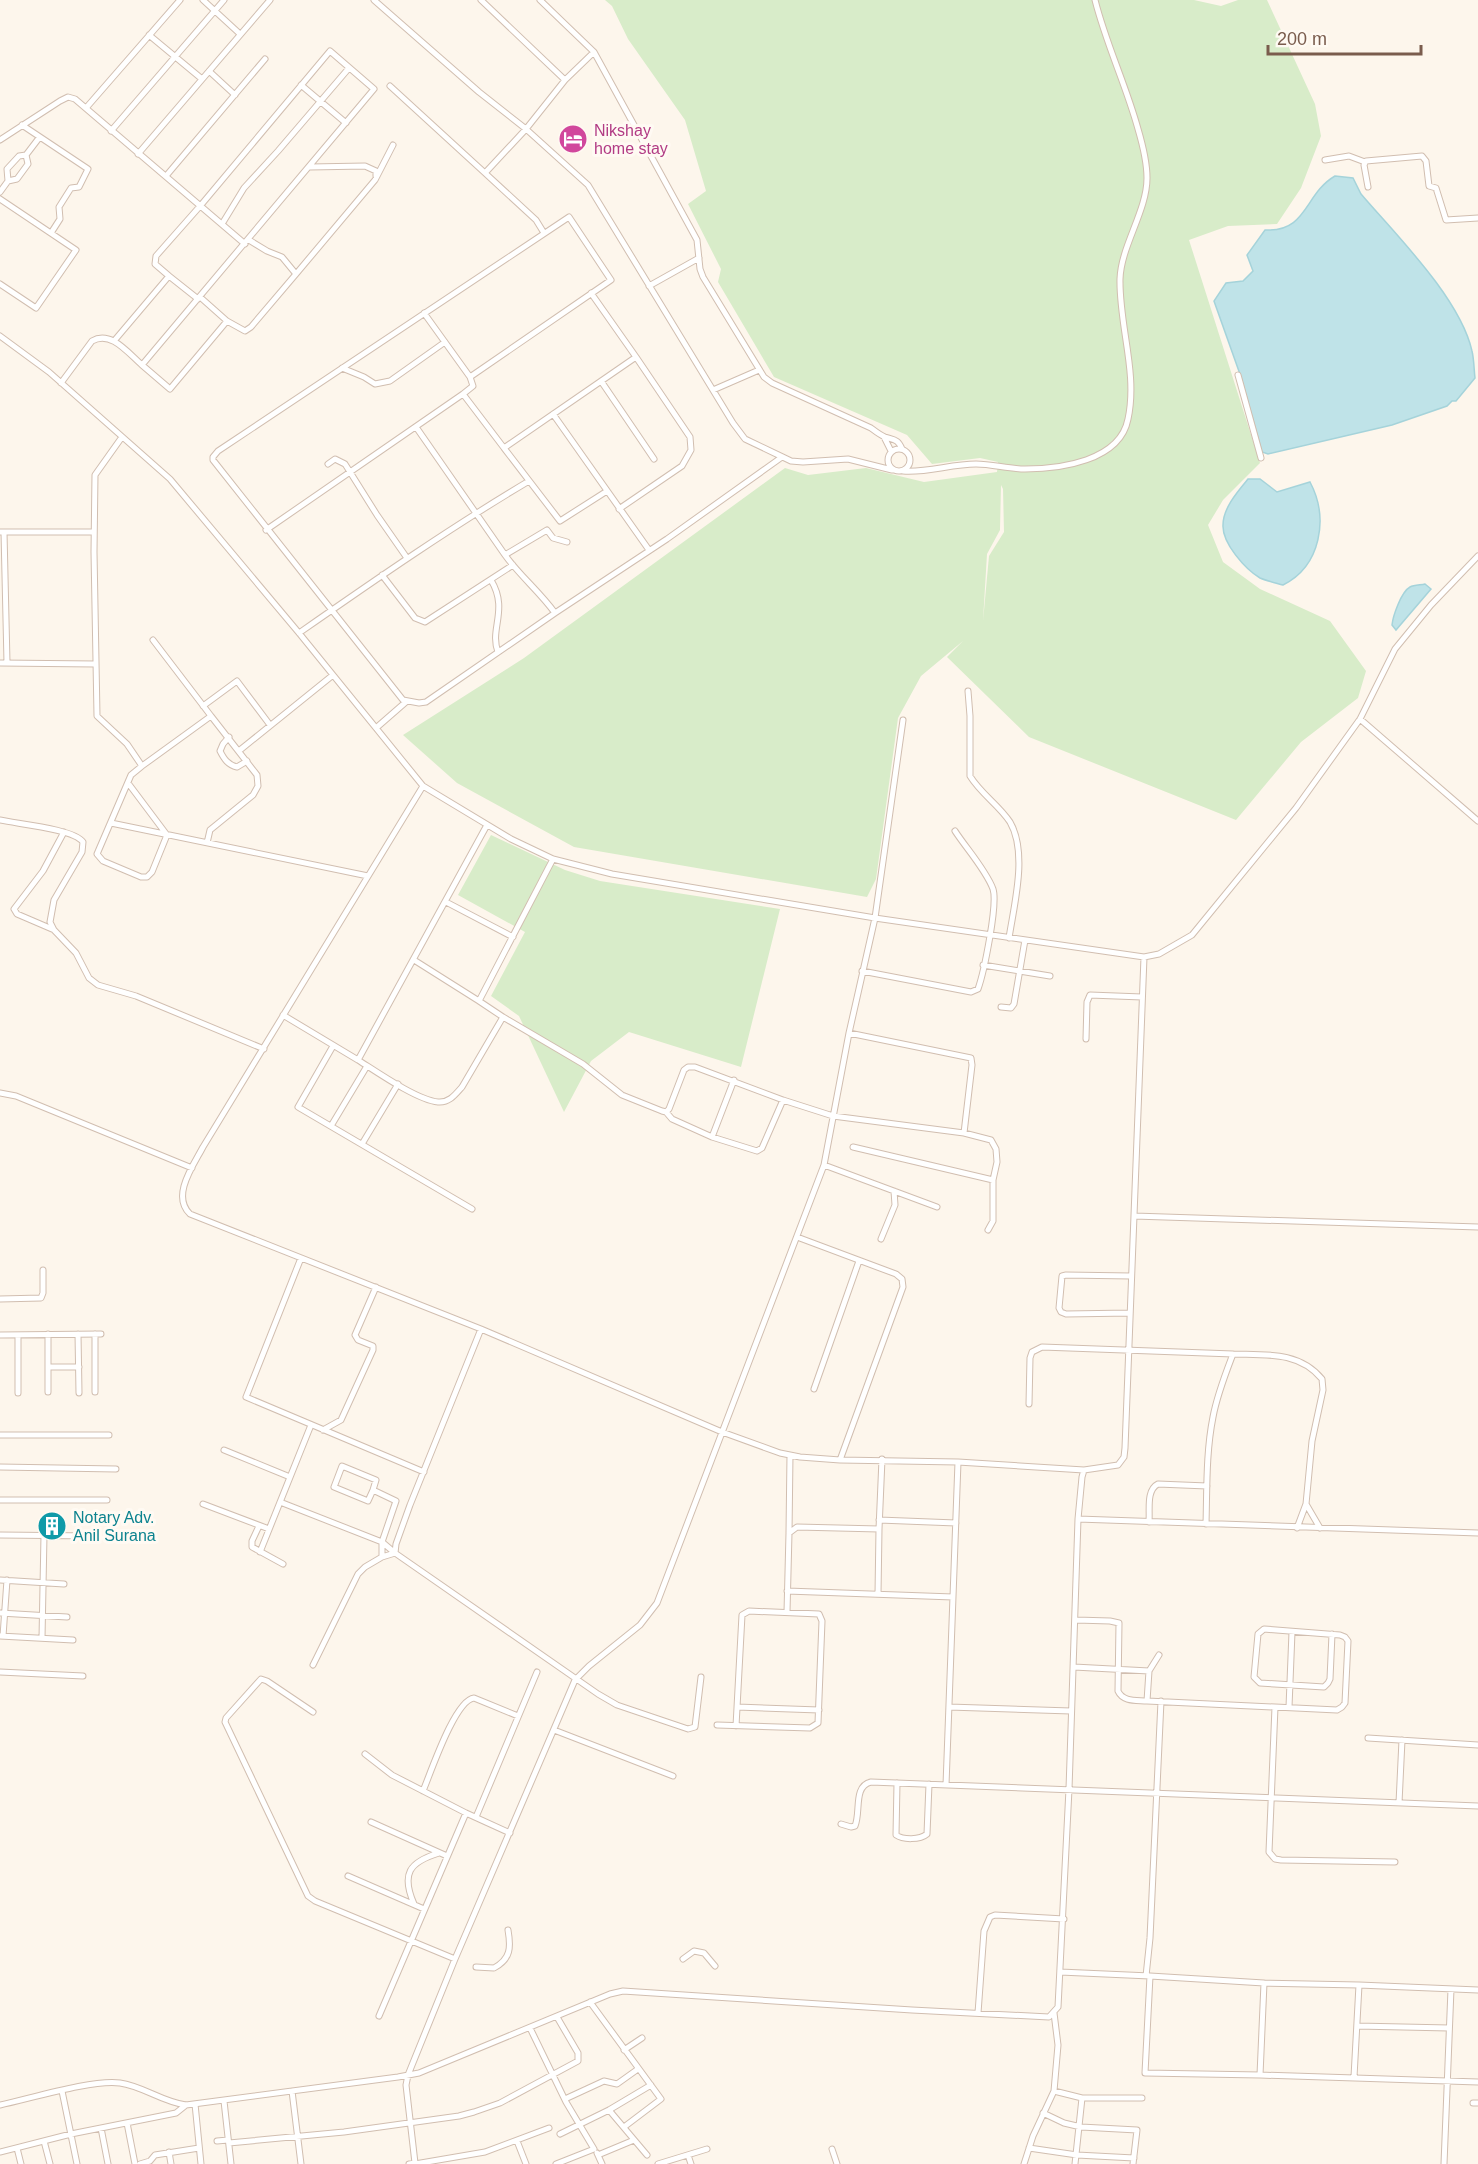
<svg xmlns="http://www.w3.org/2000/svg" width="1478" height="2164" viewBox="0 0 1478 2164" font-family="Helvetica,sans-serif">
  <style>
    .green { fill: #d8ecc9; fill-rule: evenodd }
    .water { fill: #bfe3e8; stroke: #a5d3da; stroke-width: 1.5 }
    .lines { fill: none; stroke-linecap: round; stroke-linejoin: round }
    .minor-casing { stroke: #d1beb0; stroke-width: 7 }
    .minor { stroke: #fff; stroke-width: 5 }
    .labels { text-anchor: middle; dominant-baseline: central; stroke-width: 6; stroke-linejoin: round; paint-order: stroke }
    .hotel-label { font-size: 16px; fill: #b23c85; stroke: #fffaf3; text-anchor: start }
    .culture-label { font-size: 16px; fill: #0d838f; stroke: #fffaf3; text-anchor: start }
  </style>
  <rect width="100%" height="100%" fill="#fdf6ec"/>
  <!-- green -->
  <path class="green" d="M605,0H1194L1221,6L1238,0H1267L1315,104L1321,136L1301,188L1277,224L1228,226L1189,240L1260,463L1223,500L1208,525L1223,562L1260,589L1330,621L1366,671L1358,698L1301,742L1236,820L1029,737L947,657L963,641L921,676L898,718L876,879L867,897L574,847L457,783L403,735L524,658L785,468L808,475L866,468L924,482L997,472L998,462L980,458L932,464L907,435L774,377L718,282L721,269L688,204L706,191L685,120L628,39L612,6ZM1001,485L1003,489L1004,532L989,556L983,621L987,554L1000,530Z
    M491,835L565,870L600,881L780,909L741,1067L629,1032L591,1061L564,1112L519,1016L491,996L525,932L458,895Z"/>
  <!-- water -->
  <path class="water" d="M1335,176L1353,178L1361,194C1396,235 1460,298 1472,351C1474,359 1474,370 1475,378L1456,401H1452L1447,406L1392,425L1268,454L1262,452L1241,377L1214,301L1226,283L1243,281L1253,271L1247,255L1265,230C1308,232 1304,194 1335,176Z
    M1248,479H1260L1277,492L1310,482C1329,518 1321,566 1283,585C1276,583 1267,581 1260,578C1245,569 1222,543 1223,525C1223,508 1238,491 1248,479Z
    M1425,584L1431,589L1396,630L1392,625C1393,616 1401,592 1410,587C1414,585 1421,585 1425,584Z"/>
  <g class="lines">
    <!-- minor casing -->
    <g class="minor-casing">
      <path id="minor" d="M203,0L240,34
        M374,0L479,92L526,129L565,80L594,52L540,0
        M481,0L565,80
        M149,35L202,79
        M594,52L697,240L700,269L703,277L764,377L772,383L871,428C875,431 880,435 885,437C894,440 898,439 902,449
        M209,71L235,95
        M301,85L346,123
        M390,86L485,173
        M86,108L180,0
        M22,125L88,169L79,187L71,188L59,207L60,219L51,233
        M111,131L224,0
        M0,140L60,101L68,97L75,99L245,244
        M138,154L270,0
        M1325,160L1349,156L1365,162
        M310,167L365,166L376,171V176
        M166,176L265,59
        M8,181L17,179L28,164L26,155
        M1368,187L1364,165L1366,161L1422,156L1426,161L1429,186L1436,188L1446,220L1478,218
        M0,192L8,181L7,169L19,156L26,155L39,138
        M0,199L76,250L36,308L0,284
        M222,224L244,188L278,151L349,68
        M544,233L536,220L485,173L526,129L588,185L733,423L745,439L791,461L803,462L848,459L892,470
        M249,240L267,251L282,257L296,274L375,180L393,145
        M169,276L198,299
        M649,286L699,258
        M200,297L227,321L245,331L251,327L296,274
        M424,313L470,377L611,280L569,217L218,451L213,457V460L403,700L419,703L426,702L555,613C540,592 520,576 505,555
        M0,336L49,372L170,479L299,633L423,786L511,839L553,859L612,874L875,918L1144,957L1159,954L1192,935L1296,808L1360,719L1395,649L1431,605L1478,556
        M142,365L170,389L227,321
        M342,368L364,377L375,384L390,381L445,342
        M1238,375L1261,458
        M470,377L473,386L463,394L504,448L636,357L591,293
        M601,381L654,459
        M61,383L92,341C111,330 128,353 142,365L374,89L330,51L201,205L156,256L155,264L169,276L114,341
        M713,390L759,370
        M553,414L649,550
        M416,427L505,555L547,530L553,538L567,542
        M122,437L95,475L94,552L97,716L127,744L142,766L211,716L257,775L258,786L253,795L210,830L207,843
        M884,437L891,451
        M504,448L560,521L607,491
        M888 460a11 11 0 1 1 22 0a11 11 0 1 1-22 0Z
        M328,464L335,459L345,464L377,515L407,558
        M903,471C927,473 951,464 976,464C992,464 1009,469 1025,469C1060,469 1120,461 1128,419C1138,373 1119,326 1120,279C1121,246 1147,211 1147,178C1147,161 1143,146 1138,129C1126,85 1106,44 1095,0
        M619,509L682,466L691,450L690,437L636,357
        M266,530L463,394
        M0,532H94
        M4,532L7,663
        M382,575L415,618L425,622L513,565
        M491,580C509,610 489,629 498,652
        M555,613L667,539L782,457
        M299,633C375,580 450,528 529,481
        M153,640L211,716
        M0,663L95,664
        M968,691L970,716V776C981,794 999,805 1010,822C1028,853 1014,905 1009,938
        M203,706L237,681L270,725
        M1360,719L1478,821
        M376,728L407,701
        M229,737L223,744L220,751C224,759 228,765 237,767L247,761
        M240,750L333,675
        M128,783L167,835L152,872L147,877H141L103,861L97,854L131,775L142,766
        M423,786L203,1147C193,1166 171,1196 190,1214L481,1329L722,1432L780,1453L800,1457L840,1460L958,1462L1084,1470
        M0,820C18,824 74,829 83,842L82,852L54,900L50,922L54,930L76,953L89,978L98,985L136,996L264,1049
        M111,823L368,876
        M446,902L513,937
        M52,929L17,914L14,909L43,871L64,832
        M414,960L479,1001
        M983,965L1050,976
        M862,971L971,992L978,989C984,972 998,904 993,889C986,870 966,848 955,831
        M1001,1007L1011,1008L1014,1004L1025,940
        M283,1015L358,1060L487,825
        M503,1017L583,1064L622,1095L662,1111L666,1112L669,1109L684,1070L688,1067H695L783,1100L833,1116L964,1133L972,1065L971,1058L849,1033
        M1086,1039L1087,1002L1090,995L1142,997
        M333,1046L298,1107L472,1209
        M358,1060C377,1072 417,1100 438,1102C449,1103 455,1095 462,1087L503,1017L479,1001L553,859
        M0,1093L16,1096L192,1168
        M666,1112L672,1119L712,1137L757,1151L762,1148L783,1100
        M331,1126L367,1066
        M964,1133L991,1140L996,1149L997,1162L993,1180V1221L988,1230
        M712,1137L734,1080
        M362,1144L398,1084
        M853,1147L993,1180
        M824,1165L937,1207
        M1134,1216L1478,1227
        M797,1237L896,1274L902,1279L903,1287L840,1460
        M881,1239L895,1205L894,1191
        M301,1258L246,1397L424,1472
        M0,1299L41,1298L43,1293V1270
        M1130,1313L1066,1314L1061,1312L1059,1308L1062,1276L1066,1275L1131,1276
        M481,1329L410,1505L396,1544L395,1553L598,1694L617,1705L688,1729L695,1727L701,1677
        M48,1334V1392
        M78,1334L79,1393
        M0,1335L101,1334
        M18,1335V1393
        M1233,1354C1265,1355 1299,1351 1322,1379L1323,1390L1312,1441L1306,1504L1297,1528
        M48,1367H79
        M814,1389L859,1261
        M95,1392V1334
        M1029,1404L1030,1358L1032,1352L1042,1347L1233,1354C1225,1375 1217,1395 1213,1417C1206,1452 1207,1488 1206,1524
        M323,1430L341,1420L373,1350V1346L358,1340L355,1335L376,1287
        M0,1435H109
        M224,1450L290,1477
        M0,1467L116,1469
        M373,1490L368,1501L334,1487L342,1466L376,1480L373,1490L396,1501L382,1542V1557L395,1553
        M0,1500H107
        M280,1502L382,1542L395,1553
        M203,1504L269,1529
        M1306,1504L1320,1528
        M1078,1519L1478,1533
        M879,1520L956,1523
        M1149,1522C1150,1510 1146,1490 1158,1484L1207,1486
        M259,1526L252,1541V1547L283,1564
        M789,1533L790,1455
        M0,1535L94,1536
        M260,1552L311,1425
        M0,1580L64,1584
        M787,1591L953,1597
        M878,1594L879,1529
        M787,1612L789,1533L797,1527L879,1529L882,1459
        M0,1613L67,1617
        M1076,1620L1110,1621L1119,1623L1118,1691C1123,1702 1136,1700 1147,1701L1337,1710L1342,1707L1345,1703L1348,1641L1345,1637L1340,1635L1264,1629L1258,1634L1254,1677L1260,1683L1324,1687L1328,1683L1330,1679L1332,1634
        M0,1636L73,1640
        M3,1636L7,1580
        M42,1638L44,1535
        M313,1665L358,1574L365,1567L382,1557
        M1074,1667L1149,1671L1147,1701
        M1149,1671L1159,1655
        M0,1672L83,1676
        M737,1707L819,1710
        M949,1707L1071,1711
        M1275,1707L1269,1852L1275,1859L1281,1860L1395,1862
        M1289,1707L1292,1632
        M313,1712L267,1681L261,1679L226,1718L225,1722L308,1896L315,1901L455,1959
        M717,1725L810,1728L818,1723L822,1621L819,1614L749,1611L742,1615L736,1726
        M554,1730L673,1776
        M1368,1738L1478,1745
        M365,1754L392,1775L466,1813L510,1833
        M897,1783L896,1835C903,1840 920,1840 927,1834L929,1784
        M946,1785L958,1462
        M423,1791C431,1772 455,1700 474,1698L518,1716
        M1399,1803L1402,1740
        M476,1817L537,1672
        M371,1822L447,1856
        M841,1824L851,1827L855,1826C861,1812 853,1786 871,1782L1478,1806
        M348,1876L424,1909
        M414,1904C401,1874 409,1862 439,1853
        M683,1959L694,1951L704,1953L715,1966
        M476,1967L494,1968C511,1959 511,1947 508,1930
        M1060,1972L1150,1976L1145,2073L1260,2075
        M1146,1976L1150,1938L1161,1701
        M1150,1976L1264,1983L1260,2075L1478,2082
        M1264,1983L1359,1985L1354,2077
        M1359,1985L1478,1990
        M590,2002L661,2099L624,2127
        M978,2013L984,1931L990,1917L995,1915L1064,1919
        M379,2016L466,1813
        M1357,2026L1449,2028
        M530,2028L566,2102L594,2149L556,2164
        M624,2050L642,2038
        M62,2091L77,2164
        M292,2091L301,2164
        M1054,2091L1082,2098H1142
        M565,2099L604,2081L617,2084L638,2069
        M224,2101L231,2164
        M1473,2103H1478
        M195,2104L201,2164
        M0,2105C29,2099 93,2079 120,2083C143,2086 162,2102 186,2105L398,2077L419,2073L610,1994L623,1991L912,2010L1049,2017L1058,2007L1069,1789L1078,1519L1082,1477L1084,1470L1118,1465L1124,1457L1125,1448L1144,957
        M609,2110L647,2155
        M1043,2113L1064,2123L1081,2127L1137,2130L1133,2164
        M127,2123L135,2164
        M101,2128L108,2164
        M560,2134L609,2110L651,2085
        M44,2141L50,2164
        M217,2141L228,2140
        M517,2141L526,2164
        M229,2143L344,2132L459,2116L474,2112L500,2103L578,2061V2053L557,2017
        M17,2148L21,2164
        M1029,2148L1077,2155L1134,2158
        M832,2149L837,2164
        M0,2152L71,2134L176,2113L186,2105
        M169,2152L171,2164
        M597,2153L602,2164
        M598,2155L634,2140
        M688,2155L691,2164
        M140,2164L150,2161L155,2155L199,2148
        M409,2164L415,2163L406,2085L408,2075L455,1959L575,1680L589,1666L640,1625L657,1603L824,1165L849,1033L875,918L903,720
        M415,2164L485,2152L549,2128
        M658,2164L707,2149
        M1024,2164L1033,2136L1054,2091L1058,2045L1054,2013
        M1075,2164L1082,2098
        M1444,2164L1451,1989"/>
    </g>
    <!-- minor -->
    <use href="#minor" class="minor"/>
  </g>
  <!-- icons -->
  <defs>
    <g id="hotel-disc" transform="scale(1.5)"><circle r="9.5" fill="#d1479c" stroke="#fffaf3"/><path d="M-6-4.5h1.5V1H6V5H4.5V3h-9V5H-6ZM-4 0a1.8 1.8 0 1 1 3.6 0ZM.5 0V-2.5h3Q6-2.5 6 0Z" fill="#fff"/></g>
    <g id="building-disc" transform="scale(1.5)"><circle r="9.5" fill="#0f9aa8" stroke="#fffaf3"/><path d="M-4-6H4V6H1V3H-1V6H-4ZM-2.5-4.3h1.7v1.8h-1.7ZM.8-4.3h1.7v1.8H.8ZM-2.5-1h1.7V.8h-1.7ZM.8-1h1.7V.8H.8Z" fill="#fff"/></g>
  </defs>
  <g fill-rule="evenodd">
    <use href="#hotel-disc" x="573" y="139"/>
    <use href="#building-disc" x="52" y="1526"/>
  </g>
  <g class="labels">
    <!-- hotel labels -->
    <g class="hotel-label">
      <text x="594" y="130">Nikshay<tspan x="594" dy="18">home stay</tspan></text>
    </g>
    <!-- culture labels -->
    <g class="culture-label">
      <text x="73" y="1517">Notary Adv.<tspan x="73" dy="18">Anil Surana</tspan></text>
    </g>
  </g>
  <!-- scale -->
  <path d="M1268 45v9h153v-9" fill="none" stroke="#7a5c4d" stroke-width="3"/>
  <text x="1277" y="45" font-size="18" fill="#7a5c4d" stroke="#fffaf3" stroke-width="4.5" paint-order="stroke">200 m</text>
</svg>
